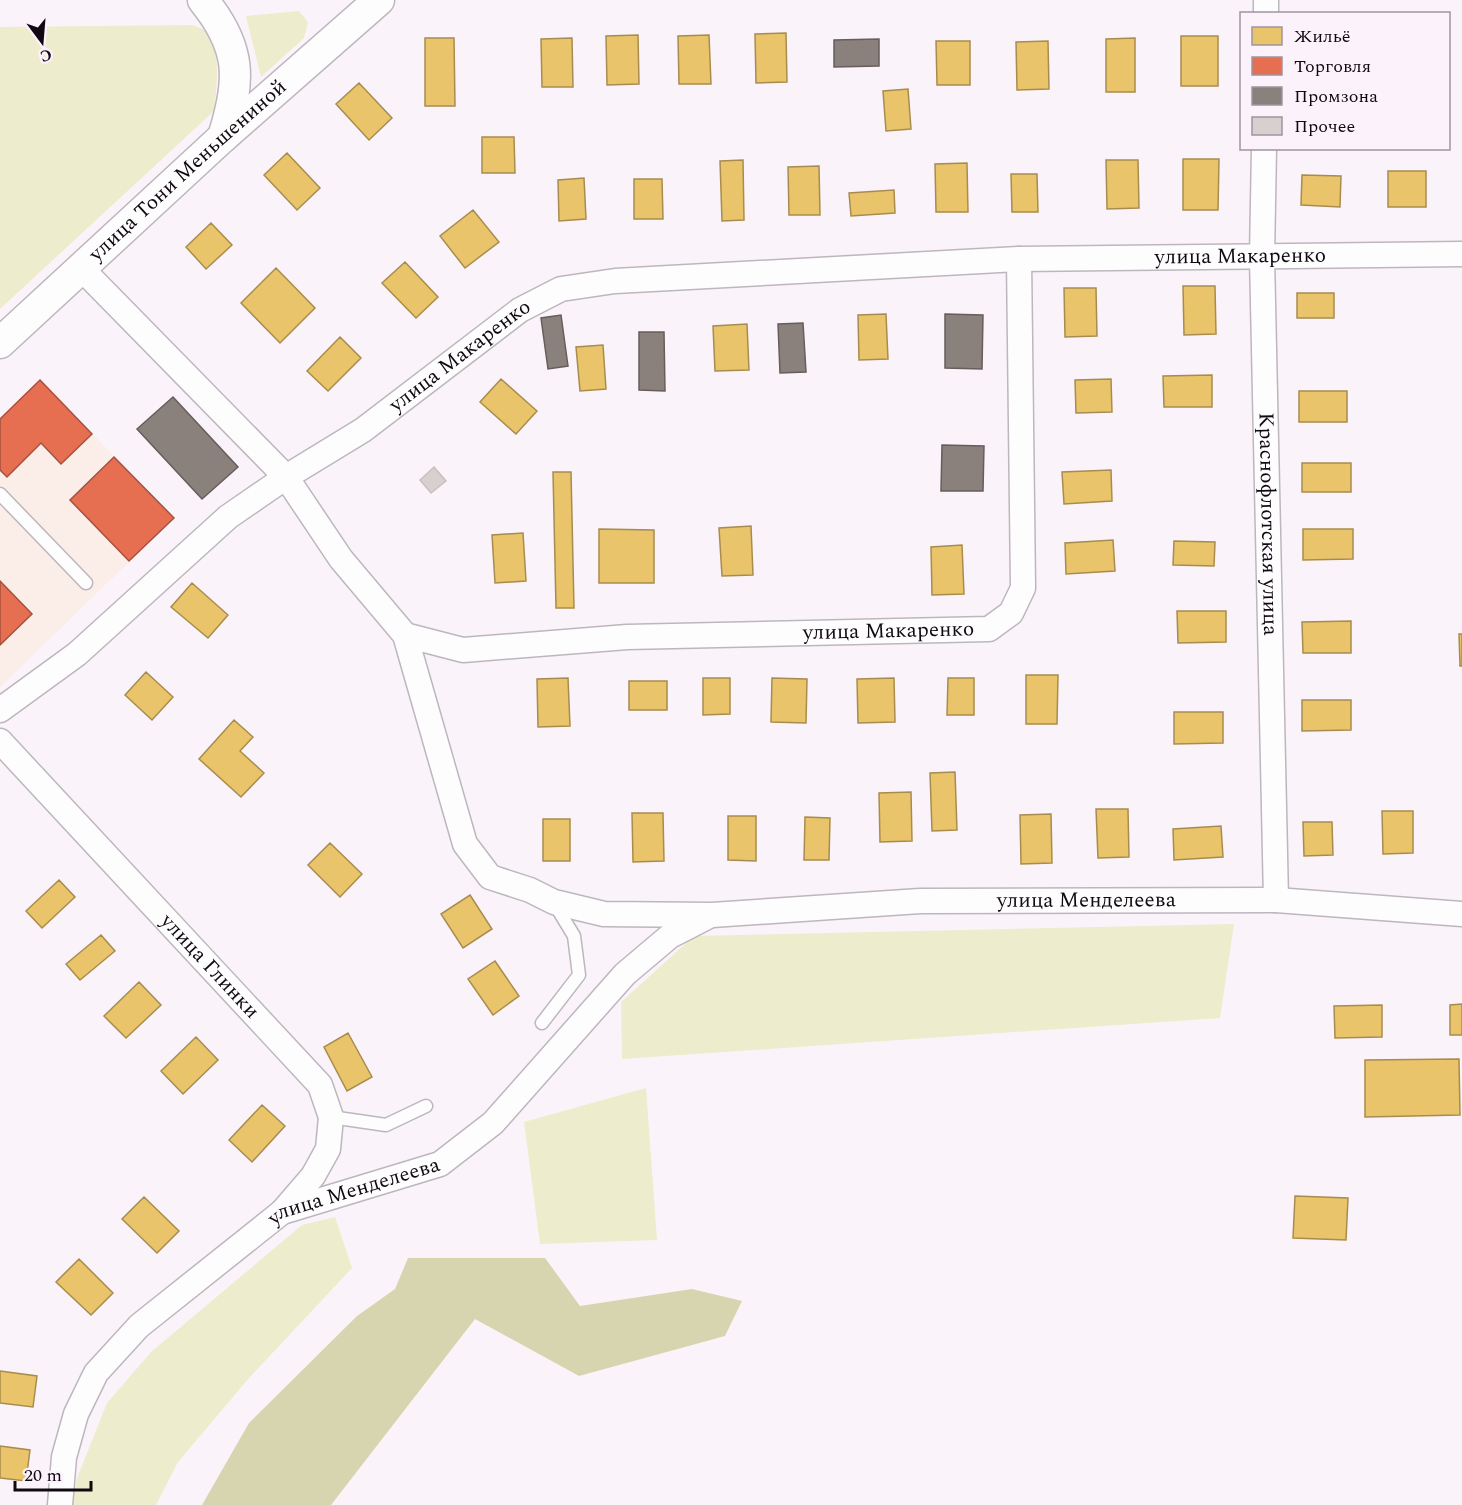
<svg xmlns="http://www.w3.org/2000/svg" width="1462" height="1505" viewBox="0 0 1462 1505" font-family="Spectral,serif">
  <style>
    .commercial { fill: #fbede8 }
    .green { fill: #edeccc }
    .forest { fill: #d6d5af }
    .homes { fill: #e9c46a; stroke: #a88c4f; stroke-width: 1.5 }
    .shops { fill: #e76f51; stroke: #a7503e; stroke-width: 1.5 }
    .industry { fill: #8a817c; stroke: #665d5c; stroke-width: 1.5 }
    .building { fill: #d7d0cf; stroke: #c7c0be; stroke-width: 1.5 }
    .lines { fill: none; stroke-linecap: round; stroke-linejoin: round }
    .service-casing { stroke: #beb6be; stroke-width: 15 }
    .minor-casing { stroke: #beb6be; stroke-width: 27 }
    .tertiary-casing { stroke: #beb6be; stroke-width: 33 }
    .service { stroke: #fefdfe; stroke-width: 12 }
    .minor { stroke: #fefdfe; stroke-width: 24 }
    .tertiary { stroke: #fefdfe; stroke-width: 30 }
    .labels { text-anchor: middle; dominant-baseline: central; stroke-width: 6; stroke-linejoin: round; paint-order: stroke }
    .street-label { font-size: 21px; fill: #110911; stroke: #fcf2fc }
  </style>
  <rect width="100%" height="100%" fill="#faf4fa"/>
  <!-- commercial -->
  <path class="commercial" d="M40,380L174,518L0,687V419Z"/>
  <!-- green -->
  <path class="green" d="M299,11L308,22L304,38L261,77L246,16Z
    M192,25C196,27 202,28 205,31C223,46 216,91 214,111L0,309V27Z
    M1234,924L1220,1018L622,1059L621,1002L694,936Z
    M646,1088L657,1240L540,1244L524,1122Z
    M335,1217L352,1268L249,1378L178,1462L156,1505H72L77,1478L107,1403L151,1352L302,1225Z"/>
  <!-- forest -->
  <path class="forest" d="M408,1258H545L580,1306L692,1289L742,1301L725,1336L579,1376L475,1319L331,1505H202L249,1423L357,1316L395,1289Z"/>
  <!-- homes -->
  <path class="homes" d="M786,33L787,82L756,83L755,34Z
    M638,35L639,84L607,85L606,36Z
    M709,35L711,84H679L678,36Z
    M1181,36H1218V86H1181Z
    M425,38H454L455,106H425Z
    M572,38L573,87H542L541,39Z
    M1135,38V92H1106V39Z
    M936,41H970V85H937Z
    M1048,41L1049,89L1017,90L1016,42Z
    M359,83L392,118L369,140L336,104Z
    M908,89L911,129L886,131L883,91Z
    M482,137H514L515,173H482Z
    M287,153L320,188L297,210L264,175Z
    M1183,159H1219L1218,210H1183Z
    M743,160L744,220L722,221L720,161Z
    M1106,160H1138L1139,208L1107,209Z
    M967,163L968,212H936L935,164Z
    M819,166L820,215H789L788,167Z
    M1388,171H1426V207H1388Z
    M1011,174H1037L1038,212H1012Z
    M1302,175L1341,176L1340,207L1301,205Z
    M584,178L586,219L559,221L558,180Z
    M634,179H662L663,219H634Z
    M894,190L895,213L851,216L849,193Z
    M473,210L499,242L465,268L440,236Z
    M211,223L232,245L206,269L186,247Z
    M405,262L438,297L416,318L382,283Z
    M276,268L315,308L280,343L241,303Z
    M1183,286H1215L1216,334L1184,335Z
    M1064,288H1096L1097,336L1065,337Z
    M1297,293H1334V318H1297Z
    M886,314L888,359L859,360L858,315Z
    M747,324L749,370L715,371L713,326Z
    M340,337L361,358L328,391L307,371Z
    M603,345L606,389L580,391L576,347Z
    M1212,375V407H1164L1163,376Z
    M501,379L537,411L516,434L480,402Z
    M1111,379L1112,412L1076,413L1075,380Z
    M1299,391H1347V422H1299Z
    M1302,463H1351V492H1302Z
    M1111,470L1112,501L1064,504L1062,472Z
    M553,472H571L574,608H556Z
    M751,526L753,575L722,576L719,528Z
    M599,529L654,530V583H599Z
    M1303,529H1353V559L1303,560Z
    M523,533L526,581L495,583L492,535Z
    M1113,540L1115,571L1066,574L1065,543Z
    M1174,541L1215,542L1214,566L1173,565Z
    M962,545L964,594L932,595L931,547Z
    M192,583L228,615L208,638L171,607Z
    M1177,611H1226V642L1178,643Z
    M1351,621V653H1303L1302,622Z
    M1459,634H1462V666H1460Z
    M146,672L173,697L152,720L125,695Z
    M1026,675H1058L1057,724H1026Z
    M568,678L570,726L538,727L537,679Z
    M703,678H730V714L703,715Z
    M772,678L807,679L806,723L771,722Z
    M894,678L895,722L858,723L857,679Z
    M948,678H974V715H947Z
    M629,681H667V710H629Z
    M1302,700H1351V730L1302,731Z
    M1174,712H1223V743L1174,744Z
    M234,720L253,737L240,751L264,773L241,797L199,759Z
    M955,772L957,830L932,831L930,773Z
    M911,792L912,841L880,842L879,793Z
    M1096,809H1128L1129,857L1098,858Z
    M1382,811H1413V853L1383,854Z
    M632,813H663L664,861L633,862Z
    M1051,814L1052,863L1021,864L1020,815Z
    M728,816H756V861L728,860Z
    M805,817L830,818L829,860H804Z
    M543,819H570V861H543Z
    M1303,822H1332L1333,855L1304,856Z
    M1221,826L1223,857L1174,860L1173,829Z
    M330,843L362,874L340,897L308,865Z
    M59,880L75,897L42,928L26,911Z
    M470,895L492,929L463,948L441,914Z
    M101,935L115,951L80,980L66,964Z
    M495,961L519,996L493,1015L468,979Z
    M139,982L161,1005L126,1038L104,1016Z
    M1462,1004V1035H1450V1005Z
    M1382,1005V1037L1335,1038L1334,1006Z
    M348,1033L372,1077L347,1091L324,1047Z
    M196,1037L218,1060L183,1094L161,1071Z
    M1459,1059L1460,1115L1365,1117V1060Z
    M262,1105L285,1126L252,1162L229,1140Z
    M1295,1196L1348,1198L1346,1240L1293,1238Z
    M144,1197L179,1231L157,1253L122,1219Z
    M79,1259L113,1293L91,1315L56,1282Z
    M0,1371L37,1376L33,1407L0,1403Z
    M0,1446L30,1450L26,1481L0,1478Z"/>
  <!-- shops -->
  <path class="shops" d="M40,380L92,434L61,464L41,443L7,477L0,470V419Z
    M114,457L174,518L129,561L70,500Z
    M0,581L32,614L0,645Z"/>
  <!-- industry -->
  <path class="industry" d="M879,39V66L834,67V40Z
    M945,314L983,315L982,369L945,368Z
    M561,315L568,366L548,369L541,318Z
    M803,323L806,372L780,373L778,324Z
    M639,332H664L665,391L639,390Z
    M173,397L238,467L202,499L137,429Z
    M942,445L984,446L983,491H941Z"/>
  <!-- building -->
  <path class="building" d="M434,467L446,481L431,493L420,480Z"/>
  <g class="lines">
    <!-- service casing -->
    <g class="service-casing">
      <path id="service" d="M0,494L86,583
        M542,1023L579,975L574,936L554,903
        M331,1117L386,1125L426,1106"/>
    </g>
    <!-- minor casing -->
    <g class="minor-casing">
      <g id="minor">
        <path d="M1266,14V0"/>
        <path id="s1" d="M1264,148L1262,257L1276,900"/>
        <path id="s2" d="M81,268L286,477L341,559L405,635L465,844L490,877L530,890L554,902L604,914L712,915L920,901L1276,900L1462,914"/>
        <path id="s3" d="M405,635L463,650L627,637L989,629L1011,613L1023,588L1019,259"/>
        <path id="s4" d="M0,710L77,654L228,517L286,477L363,430L520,310L561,289L615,281L1019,259L1462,254"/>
        <path id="s5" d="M0,741L320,1085L331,1117L328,1149L313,1176L282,1212"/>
        <path id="s6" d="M60,1505L64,1457L76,1414L96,1373L139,1326L282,1212L440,1164L493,1123L625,974L670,936L707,917"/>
      </g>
    </g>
    <!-- tertiary casing -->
    <g class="tertiary-casing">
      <g id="tertiary">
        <path d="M203,0C242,48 241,80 223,137"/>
        <path id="s7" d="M0,343L223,137L379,0"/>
      </g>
    </g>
    <!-- service -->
    <use href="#service" class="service"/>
    <!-- minor -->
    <use href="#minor" class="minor"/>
    <!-- tertiary -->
    <use href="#tertiary" class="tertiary"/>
  </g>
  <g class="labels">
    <!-- street labels -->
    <g class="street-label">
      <text stroke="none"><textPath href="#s7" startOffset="255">улица Тони Меньшениной</textPath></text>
      <text stroke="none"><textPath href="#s4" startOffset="1384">улица Макаренко</textPath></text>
      <text stroke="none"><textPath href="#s4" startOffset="582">улица Макаренко</textPath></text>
      <text stroke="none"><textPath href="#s1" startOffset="376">Краснофлотская улица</textPath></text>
      <text stroke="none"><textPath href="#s3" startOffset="486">улица Макаренко</textPath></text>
      <text stroke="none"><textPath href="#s2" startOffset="1353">улица Менделеева</textPath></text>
      <text stroke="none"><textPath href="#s5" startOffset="308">улица Глинки</textPath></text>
      <text stroke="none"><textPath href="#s6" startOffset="460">улица Менделеева</textPath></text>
    </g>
  </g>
  <!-- legend -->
  <rect x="1240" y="12" width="210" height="138" fill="#fcf2fc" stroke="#9e959e" stroke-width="1.5"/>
  <rect x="1252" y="27" width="30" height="18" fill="#e9c46a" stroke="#9e959e" stroke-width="1.5"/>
  <text x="1294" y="42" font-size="18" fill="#110911">Жильё</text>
  <rect x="1252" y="57" width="30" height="18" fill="#e76f51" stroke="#9e959e" stroke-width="1.5"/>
  <text x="1294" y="72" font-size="18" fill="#110911">Торговля</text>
  <rect x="1252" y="87" width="30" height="18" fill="#8a817c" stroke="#9e959e" stroke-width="1.5"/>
  <text x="1294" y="102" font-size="18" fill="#110911">Промзона</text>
  <rect x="1252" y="117" width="30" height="18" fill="#d7d0cf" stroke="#9e959e" stroke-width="1.5"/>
  <text x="1294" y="132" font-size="18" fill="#110911">Прочее</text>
  <!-- north arrow -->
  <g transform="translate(42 42) rotate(164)" stroke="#fcf2fc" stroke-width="4.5" paint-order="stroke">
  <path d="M0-4.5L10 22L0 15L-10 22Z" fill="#110911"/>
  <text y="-9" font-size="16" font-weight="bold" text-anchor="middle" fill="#110911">С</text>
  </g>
  <!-- scale -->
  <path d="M15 1481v9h76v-9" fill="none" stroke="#110911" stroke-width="3"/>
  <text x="24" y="1481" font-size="18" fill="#110911" stroke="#fcf2fc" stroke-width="4.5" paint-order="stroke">20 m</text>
</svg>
